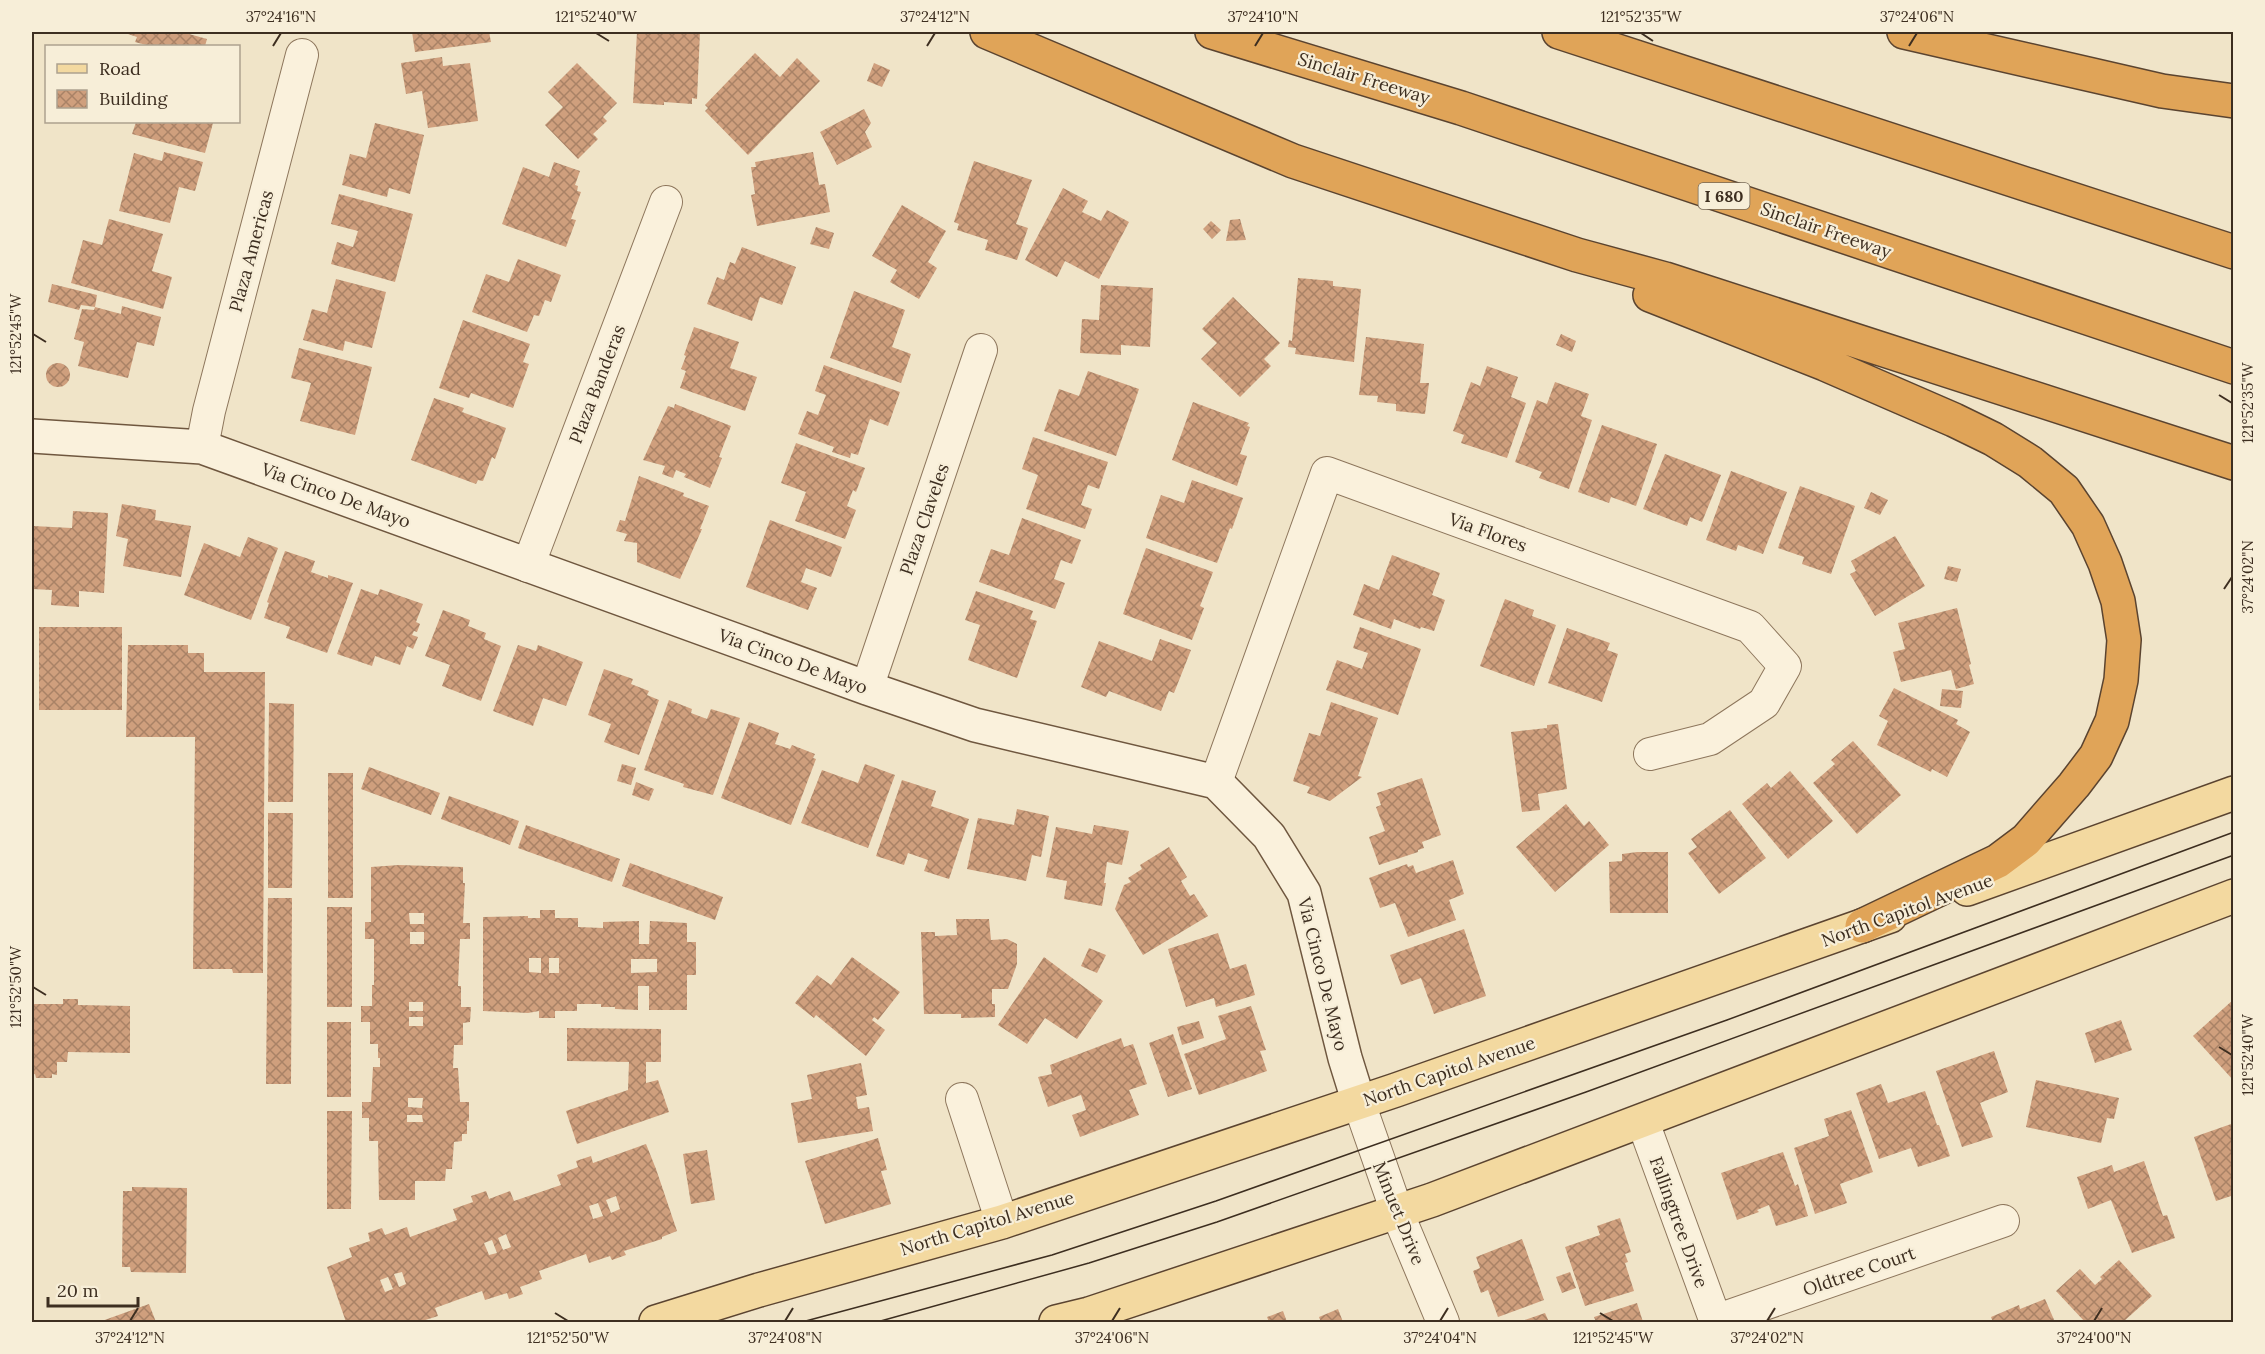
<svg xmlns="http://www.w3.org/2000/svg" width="2265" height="1354" viewBox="0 0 2265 1354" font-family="Lora,serif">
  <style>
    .building { fill: url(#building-cross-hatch); fill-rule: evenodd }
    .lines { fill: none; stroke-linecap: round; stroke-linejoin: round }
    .street-casing { stroke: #8d765c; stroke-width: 34 }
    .secondary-casing { stroke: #6f573f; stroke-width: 36 }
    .primary-casing { stroke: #5b4430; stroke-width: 36 }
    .highway-casing { stroke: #5b4430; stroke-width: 36 }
    .street { stroke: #faf1dc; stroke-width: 32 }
    .secondary { stroke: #faf1dc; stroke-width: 33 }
    .primary { stroke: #f3d9a0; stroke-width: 33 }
    .highway { stroke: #e0a458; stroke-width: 33 }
    .tram { stroke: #3d2e20; stroke-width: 1.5 }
    .ticks { fill: none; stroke: #3d2e20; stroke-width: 2 }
    .labels { text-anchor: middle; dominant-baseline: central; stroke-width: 4.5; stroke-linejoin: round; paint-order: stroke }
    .shield { fill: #f7eed8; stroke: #756857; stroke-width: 1.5 }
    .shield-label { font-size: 16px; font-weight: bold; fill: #3d2e20 }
    .street-label { font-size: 18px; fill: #3d2e20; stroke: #f7eed8 }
    .neatline { fill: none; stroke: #3d2e20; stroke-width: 2 }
    .ticks-label { font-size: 15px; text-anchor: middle; fill: #3d2e20 }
  </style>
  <defs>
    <pattern id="building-cross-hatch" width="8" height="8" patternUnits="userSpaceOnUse" patternTransform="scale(1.5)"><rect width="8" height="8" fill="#cf9f7d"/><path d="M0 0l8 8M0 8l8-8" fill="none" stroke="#a98266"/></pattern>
  </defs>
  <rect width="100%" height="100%" fill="#f0e4c8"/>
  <!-- building -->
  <path class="building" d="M129,32H190L189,34L207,39L205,46H150L135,42L137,37L128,34Z
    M412,32H489L491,42L415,52Z
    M637,32H700L697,99L692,98V104L664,102V105L633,103Z
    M755,53L780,77L797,58L820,81L748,155L705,111L708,108L705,105Z
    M442,57L443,66L470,63L478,121L428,128L422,91L406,94L401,63Z
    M577,63L617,103L603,117L607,121L593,134L598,139L578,159L545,125L563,107L548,92Z
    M874,63L890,70L882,87L867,81Z
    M864,109L871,123L865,132L872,147L837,165L820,132Z
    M136,122H209L213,123L205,153L132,134Z
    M375,123L424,135L410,194L389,188L387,197L342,185L350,154L366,158Z
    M164,152L203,162L195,191L179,187L170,223L119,211L134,153L162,161Z
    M813,152L819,185L825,184L830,212L757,226L751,195L755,194L751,167H756L755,162Z
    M974,161L1032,180L1016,224L1028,228L1017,260L985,250L988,240L957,230L959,224L954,222Z
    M554,162L580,171L575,185L578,186L577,191L581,192L571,219L576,220L566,247L502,224L523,167L549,177Z
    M1063,188L1088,201L1082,212L1101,221L1107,210L1129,222L1099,279L1065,261L1057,277L1025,260Z
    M339,194L413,214L395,282L331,264L337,242L353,247L358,231L331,224Z
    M902,205L946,231L928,262L937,268L919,299L890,282L897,270L872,256Z
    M109,219L163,234L152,271L172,277L163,309L71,283L83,240L102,245Z
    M1240,219L1246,240L1226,241L1230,220Z
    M1211,221L1221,230L1212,239L1203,229Z
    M816,227L834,233L829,249L810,244Z
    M742,247L796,267L782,305L760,297L752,321L707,304L717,277L724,280L730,262L735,264Z
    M518,259L561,275L551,302L545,300L539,316L534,315L527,332L472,312L486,274L509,282Z
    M1298,278L1333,281V286L1361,289L1354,362L1295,354L1296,348L1288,347L1289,340L1292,341Z
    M336,279L386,292L372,348L345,341L343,351L303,340L312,309L327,313Z
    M52,284L97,295L95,307L81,305L79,310L48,302Z
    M1101,285L1153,288L1150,347L1121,345V355L1080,353L1082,319L1099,320Z
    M854,291L905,310L892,347L911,354L901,383L830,358Z
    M1233,297L1280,343L1264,359L1271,366L1240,397L1201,359L1217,343L1202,329Z
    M122,306L161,317L154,346L137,342L128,378L78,366L84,342L74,339L82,309L94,310L95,307L121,314Z
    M463,320L530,344L523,362L529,364L513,408L471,393L469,398L439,388Z
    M694,327L739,342L730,368L757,377L745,411L680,388L686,371L681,369L686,356L684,355Z
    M1561,334L1576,341L1572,352L1556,345Z
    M1366,337L1424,344L1420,383H1429L1425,414L1396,411V404L1377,402L1378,396L1359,395Z
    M299,348L372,367L355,435L300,421L311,383L291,378Z
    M46 375a12 12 0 1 1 24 0a12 12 0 1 1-24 0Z
    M824,365L900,392L888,426L870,419L858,455L851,453L850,458L832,452L834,447L798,434L807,411L818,415L826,395L815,391Z
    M1487,366L1518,377L1511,397L1526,403L1507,458L1461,443L1464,435L1453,431L1471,382L1480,386Z
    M1088,371L1139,389L1116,456L1044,431L1059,389L1079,396Z
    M1555,382L1589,394L1581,416L1592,420L1569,489L1539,478L1542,472L1515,462L1537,400L1547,404Z
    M434,398L464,408L462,412L506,428L495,459L492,457L483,481L478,480L476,484L411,460Z
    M1193,402L1249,423L1247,426L1250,427L1240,454L1247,456L1237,486L1172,460Z
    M675,404L731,426L719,457L722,458L710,488L684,477L686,474L676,470L673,478L662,474L665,466L643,460L668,406L674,408Z
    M1602,425L1657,444L1636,506L1611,497L1609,503L1578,492Z
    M1033,437L1108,462L1099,489L1088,485L1081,505L1092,509L1085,529L1026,509L1038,475L1022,469Z
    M796,443L865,468L856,492L853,490L847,506L856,510L845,539L795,521L806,492L781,483Z
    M1665,454L1721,475L1702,522L1690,517L1687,526L1643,509Z
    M1731,471L1787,492L1763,554L1738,545L1736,551L1706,540Z
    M639,476L684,493L683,496L709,506L700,529H702L680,579L637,562V543L624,541L627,534L616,531L620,520L625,521Z
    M1192,480L1243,498L1232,529L1230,528L1217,563L1146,538L1161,495L1184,503Z
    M1800,486L1855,506L1831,574L1802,564L1804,557L1778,548Z
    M1871,492L1888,500L1880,515L1864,508Z
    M122,504L156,510L155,520L191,526L181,577L123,566L128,539L116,536Z
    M73,511L108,513L104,593L79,591V607L51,605L52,590L32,589L33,526L72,528Z
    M1022,518L1081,540L1072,564L1061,560L1054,579L1065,583L1055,609L979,582L991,549L1009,555Z
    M770,520L842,547L831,577L806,568L801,582L817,588L808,610L746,587Z
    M1895,536L1925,586L1875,616L1850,574L1856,571L1851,561Z
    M248,537L278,548L251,620L184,595L204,543L240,557Z
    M1146,548L1213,572L1200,606L1204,608L1192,640L1123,614Z
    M285,551L315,561L311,572L328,578V575L353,583L327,653L286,638L290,627L264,618L269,603L267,602Z
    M1392,555L1440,573L1432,595L1445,600L1434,631L1421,627L1420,629L1394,619L1391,629L1353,615L1364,584L1379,590Z
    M1948,566L1961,569L1957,582L1944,579Z
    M361,589L378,595L380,589L423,604L416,622L420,624L417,632L414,631L412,635L418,637L413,649L407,646L400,665L375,656L372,666L337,654Z
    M976,591L1033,611L1030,619L1037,621L1017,678L968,660L980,625L965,620Z
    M1505,599L1534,610L1532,616L1556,625L1534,686L1480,666Z
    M1957,608L1971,664L1969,665L1974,684L1956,689L1951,670L1901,682L1893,652L1905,649L1898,623Z
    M443,610L470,620L468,626L486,633L484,639L501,646L481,701L442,686L450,665L425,656Z
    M39,627H122V710H39Z
    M1360,627L1421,649L1398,715L1326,690L1337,660L1362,669L1368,653L1353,648Z
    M1567,628L1610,643L1607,650L1618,654L1602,702L1548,683Z
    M1160,639L1191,650L1174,693L1169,691L1161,711L1109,691L1106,697L1081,687L1099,641L1152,661Z
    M128,645H188V653H204V672H265L263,973H233L232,969H193L195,737H126Z
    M518,645L536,651L538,645L583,662L566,706L543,698L533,726L493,711Z
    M604,669L633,679L631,684L649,691L647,695L659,700L639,755L604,742L611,724L588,715Z
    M1894,688L1958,720L1956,724L1970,732L1947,777L1932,769L1931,772L1877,745L1888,721L1879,716Z
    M1942,689L1963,691L1961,708L1940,706Z
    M669,700L692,709L691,713L707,719L711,709L740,718L713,795L683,787L684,784L644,770Z
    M1331,702L1378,718L1358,776L1362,777L1330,801L1307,793L1310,787L1293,781L1309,733L1320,736Z
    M269,703L294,704L293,802H268Z
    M749,722L779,733L775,744L790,749L792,745L815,754L813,758L816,759L791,825L721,798Z
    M1558,724L1567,789L1538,794L1540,810L1522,812L1511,732L1547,728V725Z
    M1853,741L1901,795L1857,834L1813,783L1835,764L1831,760Z
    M622,764L636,768L631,785L617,781Z
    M865,764L895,775L868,848L801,823L822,770L858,783Z
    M369,767L440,793L431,815L361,789Z
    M1790,771L1833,821L1788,859L1742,804L1767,783L1771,788Z
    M328,773H353V898H328Z
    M1422,778L1441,835L1422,842L1424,848L1418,850V852L1379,865L1369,837L1385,831L1376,807L1381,805L1377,793Z
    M902,780L936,791L931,806L969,819L949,879L924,871L928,860L908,853L904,865L876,856Z
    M636,782L654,789L649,801L632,795Z
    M449,796L519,821L510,845L441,819Z
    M1566,804L1584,826L1589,821L1609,845L1555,892L1516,847Z
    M1017,809L1049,816L1041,857L1032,855L1026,881L967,869L978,818L1014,825Z
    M1730,810L1766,858L1719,894L1688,853L1697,847L1691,839Z
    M268,813H293L292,888H268Z
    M526,825L620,859L612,882L518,848Z
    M1094,825L1129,831L1122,865L1107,862L1104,883H1106L1102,906L1064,899L1067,881L1046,877L1056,827L1092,834Z
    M1169,847L1187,877L1181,881L1190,896L1194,894L1208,916L1143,955L1115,909L1124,885L1131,882L1128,878L1142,869L1140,865Z
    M1637,852H1668V913H1610L1609,862L1622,861V854Z
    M1453,860L1464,894L1449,900L1456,920L1408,937L1395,903L1380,908L1369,878L1407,864L1408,867L1413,865L1416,873Z
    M630,863L723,897L715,920L622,886Z
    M399,865L463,867V883H465L463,923H470V939H460L458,986H461V1007H471L470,1022L463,1023V1045H454L453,1068H458L460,1102H469V1121H467V1134H462V1141L454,1142L452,1169H446L445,1181H415V1200H379L378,1141H369V1118H362V1102H371L373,1067H380V1058H378V1044H370V1022H361V1006H372V985H374V939H365V922H371V867ZM409,913H424V924H410ZM410,932H424V944H410ZM409,1002H423V1011H409ZM409,1017H423V1026H409ZM408,1098H423L422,1108L408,1107ZM407,1115H422L423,1122H407Z
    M268,898H292L291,1084H266Z
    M327,907H352V1007H327Z
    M540,910H555V918H578V927L603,928V922L639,921V944H649L650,921L687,923V942H696V975H687V1010H649V986H638V1010L615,1009V1007H601V1004H577V1011H555V1018H539V1011L528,1013L483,1011V917L528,916V918H540ZM529,958H541V973L529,972ZM549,958H559V973H549ZM631,959H657V972L631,973Z
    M956,919H989L991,940L1007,939L1017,944V964L1008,989H992V1004H995V1017L961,1018V1014H924L921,932H935V936L957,935Z
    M1464,929L1486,996L1434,1014L1421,978L1401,985L1390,955Z
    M1218,933L1230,969L1246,964L1255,995L1216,1007L1214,998L1186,1007L1168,949Z
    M1089,948L1106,955L1097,973L1081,966Z
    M852,957L900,992L878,1020L874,1017L872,1020L885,1030L866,1056L816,1015L814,1018L795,1003L817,975L831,985Z
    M1044,957L1103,1001L1077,1039L1045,1018L1027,1044L998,1025Z
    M63,999H78V1005L130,1006V1053L68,1052L67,1062H57V1075L52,1074V1078H36L35,1074L32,1075V1004H63Z
    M2234,999V1081L2193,1036Z
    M1251,1006L1266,1050L1260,1051L1267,1071L1199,1095L1184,1054L1226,1039L1218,1016Z
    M2121,1020L2132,1050L2095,1063L2085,1033Z
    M1199,1021L1204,1038L1182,1045L1177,1027Z
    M327,1022H351V1097H327Z
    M567,1028L661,1029V1062H646V1083L658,1080L669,1112L577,1144L566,1111L628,1090L629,1062L567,1061Z
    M1173,1034L1192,1089L1168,1097L1149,1043Z
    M1121,1038L1124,1047L1133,1044L1147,1084L1129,1090L1139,1115L1080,1137L1072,1115L1086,1110L1081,1095L1048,1107L1038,1077L1052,1074L1050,1065Z
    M1994,1051L2008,1092L1980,1103L1993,1137L1962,1147L1936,1071Z
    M861,1063L867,1095L856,1097L858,1109L869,1107L873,1131L798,1143L791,1103L812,1099L807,1075Z
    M2036,1080L2119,1098L2114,1119L2107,1118L2101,1143L2026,1127Z
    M1881,1084L1888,1103L1925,1091L1937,1125H1939L1950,1156L1918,1167L1911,1148L1879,1159L1856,1093Z
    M1851,1110L1873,1172L1840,1184L1847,1203L1815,1214L1794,1148L1829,1136L1824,1119Z
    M327,1111H352L351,1209H327Z
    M2234,1123V1195L2216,1201L2194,1137Z
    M878,1138L887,1170L881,1171L891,1204L825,1224L805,1161Z
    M646,1144L656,1169L677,1231L662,1237V1239L624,1251L626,1255L612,1260L610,1256L589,1263L586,1254L539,1271L542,1279L520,1287L523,1294L509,1299L507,1293L485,1300L482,1291L435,1308L438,1316L419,1322H346L327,1267L352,1257L349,1248L370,1241L368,1233L382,1228L385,1235L407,1227L410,1237L457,1220L453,1209L473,1202L471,1196L486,1191L489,1199L510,1191L514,1201L561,1185L557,1175L578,1167L576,1161L591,1156L593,1163ZM616,1196L620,1209L611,1213L606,1200ZM598,1203L603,1216L593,1219L589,1206ZM506,1234L511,1247L503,1250L498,1238ZM492,1240L497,1253L489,1255L484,1243ZM402,1272L406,1284L399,1287L394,1274ZM388,1277L393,1289L385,1292L380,1280Z
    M707,1150L715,1200L691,1204L683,1154Z
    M1783,1152L1795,1186L1798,1184L1808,1216L1776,1226L1769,1205L1757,1210L1759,1212L1737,1220L1721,1173Z
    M2144,1161L2163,1216L2167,1215L2175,1238L2132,1253L2111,1200L2088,1209L2077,1177L2112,1165L2114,1172Z
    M132,1187L187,1188L186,1273L131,1272L130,1267H122L123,1191H132Z
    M1620,1218L1631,1252L1625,1254L1628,1262L1625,1263L1634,1291L1585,1306L1565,1247L1600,1235L1597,1226Z
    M1522,1239L1544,1300L1498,1317L1488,1290L1481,1293L1473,1271L1480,1268L1476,1257Z
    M2119,1260L2152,1296L2123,1322H2085L2056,1291L2080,1269L2095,1285L2102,1279L2100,1277Z
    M1570,1272L1576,1288L1562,1293L1556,1277Z
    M2045,1299L2055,1322H1993L1991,1317L2019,1305L2020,1309Z
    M1637,1303L1643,1322H1596L1594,1317Z
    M149,1304L156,1322H99Z
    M1338,1309L1343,1322H1321L1319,1317Z
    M1283,1311L1287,1322H1269L1267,1317Z
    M1545,1313L1549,1322H1519Z"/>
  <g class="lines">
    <!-- street casing -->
    <g class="street-casing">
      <path id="street" d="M202,447L209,411L302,55
        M528,566L666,202
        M867,688L981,350
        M1216,782L1327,473L1750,627L1785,666L1764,703L1710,739L1650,754
        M962,1099L1002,1222
        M1359,1103L1397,1212L1443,1322
        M1643,1122L1716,1322
        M1715,1321L2003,1221"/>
    </g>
    <!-- secondary casing -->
    <g class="secondary-casing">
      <path id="secondary" d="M32,436L202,447L867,688L975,725L1216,782L1269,836L1304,893L1345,1058L1359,1103"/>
    </g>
    <!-- primary casing -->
    <g class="primary-casing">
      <path id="primary" d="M1967,889L2234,793
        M656,1322L759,1290L1002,1222L1396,1090L1890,916
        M1056,1322L1089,1314L1432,1200L2234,896"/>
    </g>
    <!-- highway casing -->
    <g class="highway-casing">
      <path id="highway" d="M987,32L1293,161L1577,255L1665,279L2234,463
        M1212,32L1461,108L2234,367
        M1559,32L2234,252
        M1904,32L2162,91L2234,101
        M1650,295L1825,364L1954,420L1993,439L2030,462L2064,490L2088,525L2105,563L2118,601L2124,640L2121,680L2112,721L2096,756L2074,785L2026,840L1998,861L1862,926"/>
    </g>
    <!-- street -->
    <use href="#street" class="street"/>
    <!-- secondary -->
    <use href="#secondary" class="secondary"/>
    <!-- primary -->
    <use href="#primary" class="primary"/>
    <!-- highway -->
    <use href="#highway" class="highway"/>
    <!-- tram -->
    <path class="tram" d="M802,1322L1052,1255L1216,1201L1727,1020L2234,832
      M877,1322L1089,1263L1217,1222L1586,1092L2234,855"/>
  </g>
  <!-- ticks -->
  <path class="ticks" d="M596,33L609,41M1641,33L1653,41M273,46L281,33M927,46L935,33M1255,46L1263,33M1909,46L1917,33M33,334L46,342M2219,395L2232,403M2224,589L2232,577M33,987L46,995M2219,1047L2232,1055M555,1313L568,1321M1600,1313L1613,1321M130,1321L138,1308M785,1321L793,1308M1112,1321L1120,1308M1440,1321L1448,1308M1767,1321L1775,1308M2094,1321L2102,1308"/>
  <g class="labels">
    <!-- shield labels -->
    <rect class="shield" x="1698.5" y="183" width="51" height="26" rx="4.5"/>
    <g class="shield-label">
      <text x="1724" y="196">I 680</text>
    </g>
    <!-- street labels -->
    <g class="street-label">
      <text transform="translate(1364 78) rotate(17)">Sinclair Freeway</text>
      <text transform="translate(1826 230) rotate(19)">Sinclair Freeway</text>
      <text transform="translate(251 251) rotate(-75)">Plaza Americas</text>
      <text transform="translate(597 384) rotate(-69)">Plaza Banderas</text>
      <text transform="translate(336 495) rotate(20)">Via Cinco De Mayo</text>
      <text transform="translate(924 519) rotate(-71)">Plaza Claveles</text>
      <text transform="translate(1488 532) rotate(20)">Via Flores</text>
      <text transform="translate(793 661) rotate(20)">Via Cinco De Mayo</text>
      <text transform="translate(1907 910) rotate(-20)">North Capitol Avenue</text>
      <text transform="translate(1323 974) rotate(76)">Via Cinco De Mayo</text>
      <text transform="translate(1449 1071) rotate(-19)">North Capitol Avenue</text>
      <text transform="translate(1399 1213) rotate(68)">Minuet Drive</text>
      <text transform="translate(1679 1222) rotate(70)">Fallingtree Drive</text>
      <text transform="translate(987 1223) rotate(-17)">North Capitol Avenue</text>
      <text transform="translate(1859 1271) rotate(-19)">Oldtree Court</text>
    </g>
  </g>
  <!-- border -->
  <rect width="2265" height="1354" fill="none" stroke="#f7eed8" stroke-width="66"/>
  <!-- legend -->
  <rect x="45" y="45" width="195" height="78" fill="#f7eed8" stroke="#ada18e" stroke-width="1.5"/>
  <rect x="57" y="64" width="30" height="9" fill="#f3d9a0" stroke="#ada18e" stroke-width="1.5"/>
  <text x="99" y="75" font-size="18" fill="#3d2e20">Road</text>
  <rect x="57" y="90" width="30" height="18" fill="url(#building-cross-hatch)" stroke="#ada18e" stroke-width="1.5"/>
  <text x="99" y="105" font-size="18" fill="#3d2e20">Building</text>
  <!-- scale -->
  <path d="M48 1297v9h90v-9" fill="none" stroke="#3d2e20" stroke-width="3"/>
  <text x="57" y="1297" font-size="18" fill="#3d2e20" stroke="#f7eed8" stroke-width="4.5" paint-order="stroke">20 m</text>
  <rect x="33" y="33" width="2199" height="1288" class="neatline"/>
  <g class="ticks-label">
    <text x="281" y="22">37°24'16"N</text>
    <text x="596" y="22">121°52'40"W</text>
    <text x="935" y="22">37°24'12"N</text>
    <text x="1263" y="22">37°24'10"N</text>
    <text x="1641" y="22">121°52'35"W</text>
    <text x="1917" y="22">37°24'06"N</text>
    <text transform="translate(16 334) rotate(-90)" y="5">121°52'45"W</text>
    <text transform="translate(2248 403) rotate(-90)" y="5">121°52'35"W</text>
    <text transform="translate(2248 577) rotate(-90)" y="5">37°24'02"N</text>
    <text transform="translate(16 987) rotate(-90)" y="5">121°52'50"W</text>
    <text transform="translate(2248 1055) rotate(-90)" y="5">121°52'40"W</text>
    <text x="130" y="1343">37°24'12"N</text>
    <text x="568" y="1343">121°52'50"W</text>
    <text x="785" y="1343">37°24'08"N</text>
    <text x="1112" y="1343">37°24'06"N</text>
    <text x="1440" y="1343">37°24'04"N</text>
    <text x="1613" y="1343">121°52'45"W</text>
    <text x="1767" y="1343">37°24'02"N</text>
    <text x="2094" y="1343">37°24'00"N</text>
  </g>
</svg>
